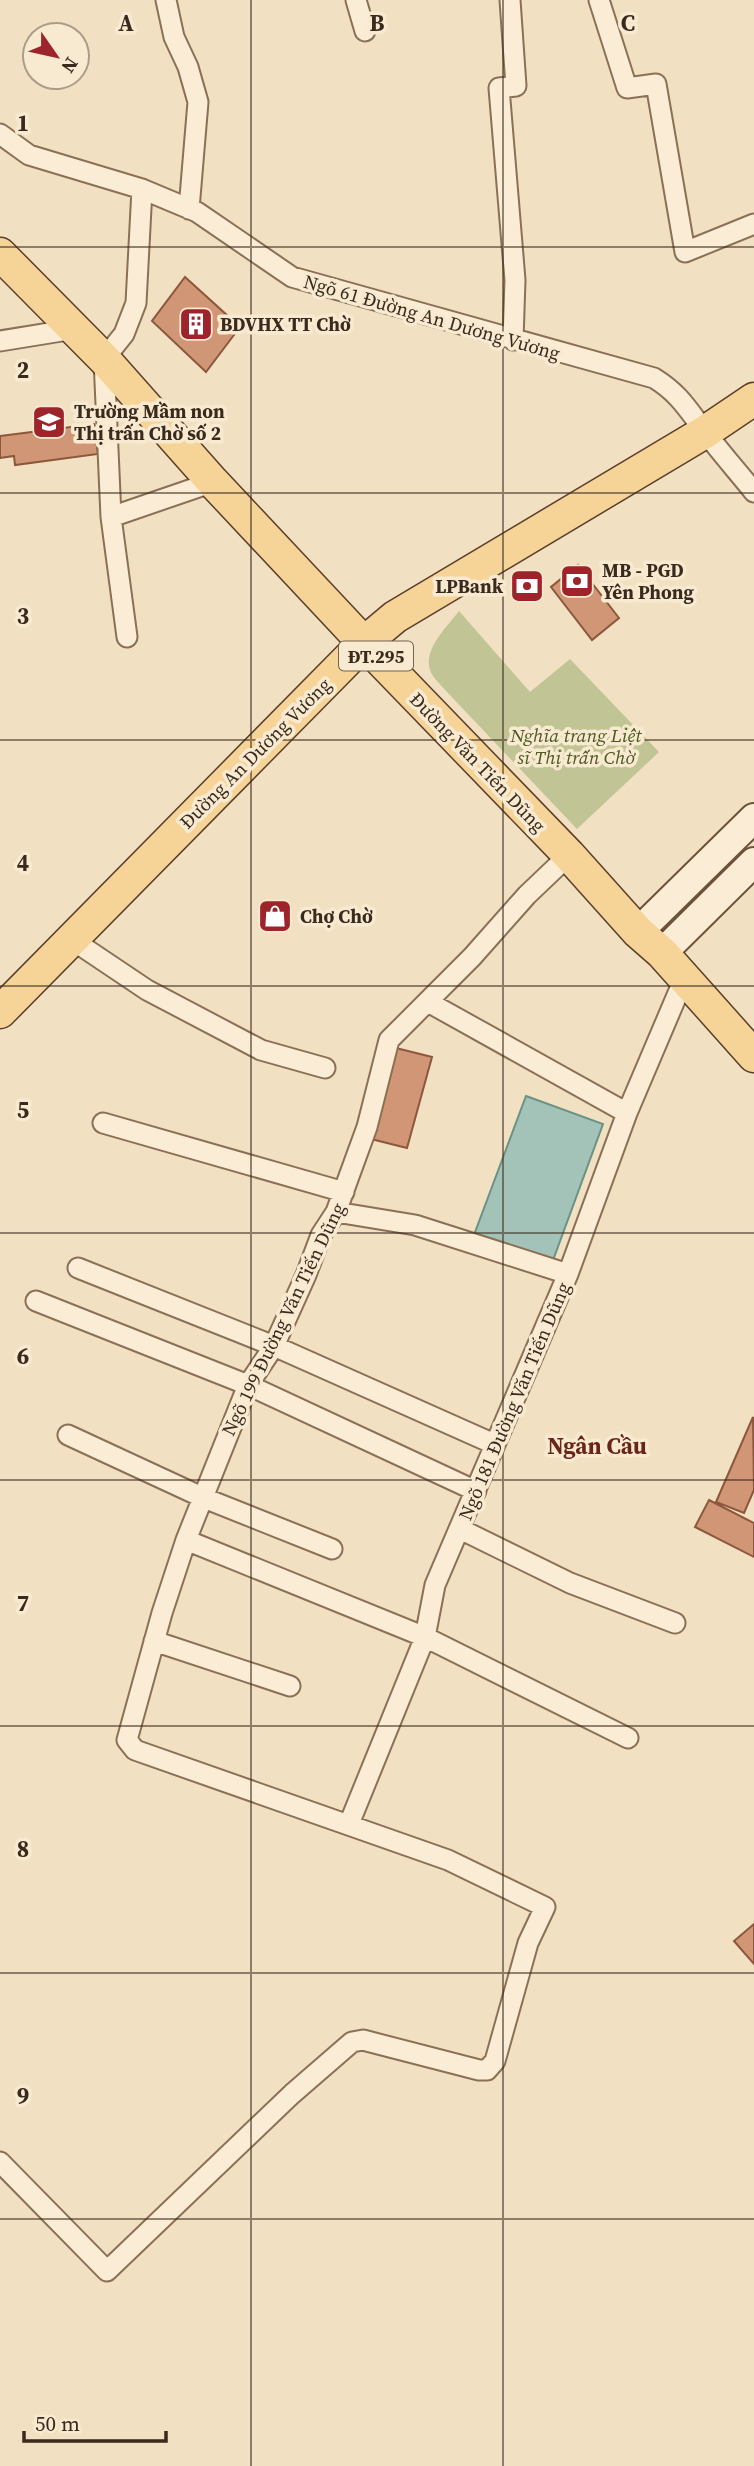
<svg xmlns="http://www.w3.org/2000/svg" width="754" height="2466" viewBox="0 0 754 2466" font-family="'Source Serif 4',serif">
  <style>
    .cemetery { fill: #c1c494 }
    .water { fill: #a4c3b8; stroke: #6a9286; stroke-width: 2 }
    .building { fill: #d19675; stroke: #8c573c; stroke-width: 2 }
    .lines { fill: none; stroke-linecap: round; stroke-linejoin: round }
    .street-casing { stroke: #8b7057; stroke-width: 23 }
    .secondary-casing { stroke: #6d513b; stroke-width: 32 }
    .primary-casing { stroke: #593e2c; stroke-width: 35 }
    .street { stroke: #fbedd5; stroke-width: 19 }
    .secondary { stroke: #fbedd5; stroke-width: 28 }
    .primary { stroke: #f6d397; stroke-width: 32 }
    .grid { fill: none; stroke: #3a291d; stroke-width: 2; stroke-opacity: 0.55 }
    .labels { text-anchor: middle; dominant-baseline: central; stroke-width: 7; stroke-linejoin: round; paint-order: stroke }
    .shield { fill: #f8ead1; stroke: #736353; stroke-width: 2 }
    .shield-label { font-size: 18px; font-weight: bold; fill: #3a291d }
    .street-label { font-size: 19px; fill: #3a291d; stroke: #f8ead1 }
    .poi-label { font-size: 19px; font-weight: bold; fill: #3a291d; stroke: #f8ead1; text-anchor: start }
    .park-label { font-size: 19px; font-style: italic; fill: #4d5822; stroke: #f8ead1 }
    .quarter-label { font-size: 23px; font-weight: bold; fill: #6a2519; stroke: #f8ead1 }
    .grid-label { font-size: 23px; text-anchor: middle; font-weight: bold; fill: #3a291d; stroke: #f8ead1; stroke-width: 7; stroke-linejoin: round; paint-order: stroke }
  </style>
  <rect width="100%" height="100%" fill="#f1e0c1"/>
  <!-- cemetery -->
  <path class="cemetery" d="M459,611L530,692L570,659L659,752L577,829L447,692C442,686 432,677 430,670C423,649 448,626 459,611Z"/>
  <!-- water -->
  <path class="water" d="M526,1096L603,1124L552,1263L474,1235Z"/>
  <!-- building -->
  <path class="building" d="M185,277L240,327L206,372L152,321Z
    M94,424L98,454L15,465L14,456L0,458V436Z
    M578,565L619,618L592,640L551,587Z
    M392,1047L432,1057L407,1148L367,1138Z
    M753,1417L754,1490L744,1513L716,1502Z
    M709,1500L754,1523V1557L695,1527Z
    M754,1924V1964L734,1941Z"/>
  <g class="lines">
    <!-- street casing -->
    <g class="street-casing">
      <path id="street" d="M166,0L174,37L188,67L198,102L189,209
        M356,0L365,31
        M510,0L516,86L499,88L515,280L513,340
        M599,0L627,88L656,84L685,252L754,224
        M0,134L29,155L142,189L197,212L292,277L654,378C680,394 688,410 706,433C721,453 738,472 754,492
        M0,341L74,329
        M111,517L213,482
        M127,637L111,517L104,359L124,334L136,303L142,189
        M71,939L147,990L261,1050L325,1068
        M428,1002L627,1113
        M103,1123L344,1192
        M336,1212L415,1225L568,1274
        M78,1268L274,1346L494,1444
        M36,1301L248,1385L476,1491
        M68,1435L204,1498L332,1549
        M460,1529L570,1583L675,1623
        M186,1540L425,1637L628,1738
        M154,1641L290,1686
        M349,1824L425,1637L435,1585L568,1274L627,1113L684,979
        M0,2162L107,2271L292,2094L352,2042L363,2040L479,2070H487L495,2061L528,1943L545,1907L448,1860L135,1750L127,1740L162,1613L186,1540L248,1385L274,1346L306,1275L321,1235L336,1212L367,1127L389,1040L472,957L527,895L569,855"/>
    </g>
    <!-- secondary casing -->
    <g class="secondary-casing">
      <path id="secondary" d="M638,932L754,818
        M662,953L754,862"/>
    </g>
    <!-- primary casing -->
    <g class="primary-casing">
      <path id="primary" d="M0,254L104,359L213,482L364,643L569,855L638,932L662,953L754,1056
        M0,1012L364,643L395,617L705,432L754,399"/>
    </g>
    <!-- street -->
    <use href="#street" class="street"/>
    <!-- secondary -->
    <use href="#secondary" class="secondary"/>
    <!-- primary -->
    <use href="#primary" class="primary"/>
  </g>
  <!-- grid -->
  <path class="grid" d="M251,0V2466M503,0V2466M0,247H754M0,493H754M0,740H754M0,986H754M0,1233H754M0,1480H754M0,1726H754M0,1973H754M0,2219H754"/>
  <!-- icons -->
  <defs>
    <g id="building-square" transform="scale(1.75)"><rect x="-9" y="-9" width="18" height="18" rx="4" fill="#9e242c" stroke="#f8ead1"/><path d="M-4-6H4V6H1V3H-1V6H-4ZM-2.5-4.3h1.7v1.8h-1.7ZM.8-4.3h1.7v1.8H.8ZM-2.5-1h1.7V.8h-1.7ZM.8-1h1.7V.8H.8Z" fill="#fff"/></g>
    <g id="school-square" transform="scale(1.75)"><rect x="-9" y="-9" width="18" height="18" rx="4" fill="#9e242c" stroke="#f8ead1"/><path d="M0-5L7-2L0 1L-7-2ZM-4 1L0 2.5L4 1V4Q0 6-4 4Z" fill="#fff"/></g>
    <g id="bank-square" transform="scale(1.75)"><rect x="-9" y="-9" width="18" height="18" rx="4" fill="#9e242c" stroke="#f8ead1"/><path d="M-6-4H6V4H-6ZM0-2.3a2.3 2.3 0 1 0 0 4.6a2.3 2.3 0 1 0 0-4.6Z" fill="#fff"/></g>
    <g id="shop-square" transform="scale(1.75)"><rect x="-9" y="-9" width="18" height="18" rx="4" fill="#9e242c" stroke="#f8ead1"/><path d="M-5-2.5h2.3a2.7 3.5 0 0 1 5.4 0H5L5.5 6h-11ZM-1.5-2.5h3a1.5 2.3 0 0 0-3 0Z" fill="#fff"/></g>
  </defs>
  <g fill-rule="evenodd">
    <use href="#building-square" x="196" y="324"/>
    <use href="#school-square" x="49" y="422"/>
    <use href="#bank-square" x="577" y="581"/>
    <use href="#bank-square" x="527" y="586"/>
    <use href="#shop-square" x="275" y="916"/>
  </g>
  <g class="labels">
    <!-- shield labels -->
    <rect class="shield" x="339" y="641.5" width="74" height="29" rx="5"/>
    <g class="shield-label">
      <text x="376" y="656">ĐT.295</text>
    </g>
    <!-- street labels -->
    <g class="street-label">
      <text transform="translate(432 317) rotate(16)">Ngõ 61 Đường An Dương Vương</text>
      <text transform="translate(255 753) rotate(-45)">Đường An Dương Vương</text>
      <text transform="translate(478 762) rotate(46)">Đường Văn Tiến Dũng</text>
      <text transform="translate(283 1319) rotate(-64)">Ngõ 199 Đường Văn Tiến Dũng</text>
      <text transform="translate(514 1401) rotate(-67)">Ngõ 181 Đường Văn Tiến Dũng</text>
    </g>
    <!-- poi labels -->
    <g class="poi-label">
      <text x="220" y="324">BDVHX TT Chờ</text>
      <text x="74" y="411">Trường Mầm non<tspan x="74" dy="22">Thị trấn Chờ số 2</tspan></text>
      <text x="602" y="570">MB - PGD<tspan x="602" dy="22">Yên Phong</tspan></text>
      <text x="503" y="586" text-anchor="end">LPBank</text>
      <text x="300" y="916">Chợ Chờ</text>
    </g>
    <!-- park labels -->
    <g class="park-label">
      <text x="576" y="735">Nghĩa trang Liệt<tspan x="576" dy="22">sĩ Thị trấn Chờ</tspan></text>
    </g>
    <!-- quarter labels -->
    <g class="quarter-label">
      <text x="597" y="1446">Ngân Cầu</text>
    </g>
  </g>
  <g class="grid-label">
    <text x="126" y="31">A</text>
    <text x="377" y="31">B</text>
    <text x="628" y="31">C</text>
    <text x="23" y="131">1</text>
    <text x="23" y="378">2</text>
    <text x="23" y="624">3</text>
    <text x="23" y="871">4</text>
    <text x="23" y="1118">5</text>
    <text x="23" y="1364">6</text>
    <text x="23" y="1611">7</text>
    <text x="23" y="1857">8</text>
    <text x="23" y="2104">9</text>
  </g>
  <!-- north arrow -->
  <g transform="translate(56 56) rotate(124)"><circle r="33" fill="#f8ead1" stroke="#ac9d89" stroke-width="2"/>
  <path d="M0-5L12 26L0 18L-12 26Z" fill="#9e242c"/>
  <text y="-10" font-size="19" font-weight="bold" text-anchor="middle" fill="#3a291d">N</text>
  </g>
  <!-- scale -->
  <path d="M24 2431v10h142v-10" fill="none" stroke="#3a291d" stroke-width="3.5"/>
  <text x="35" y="2431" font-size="21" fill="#3a291d" stroke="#f8ead1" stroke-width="5" paint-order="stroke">50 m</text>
</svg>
